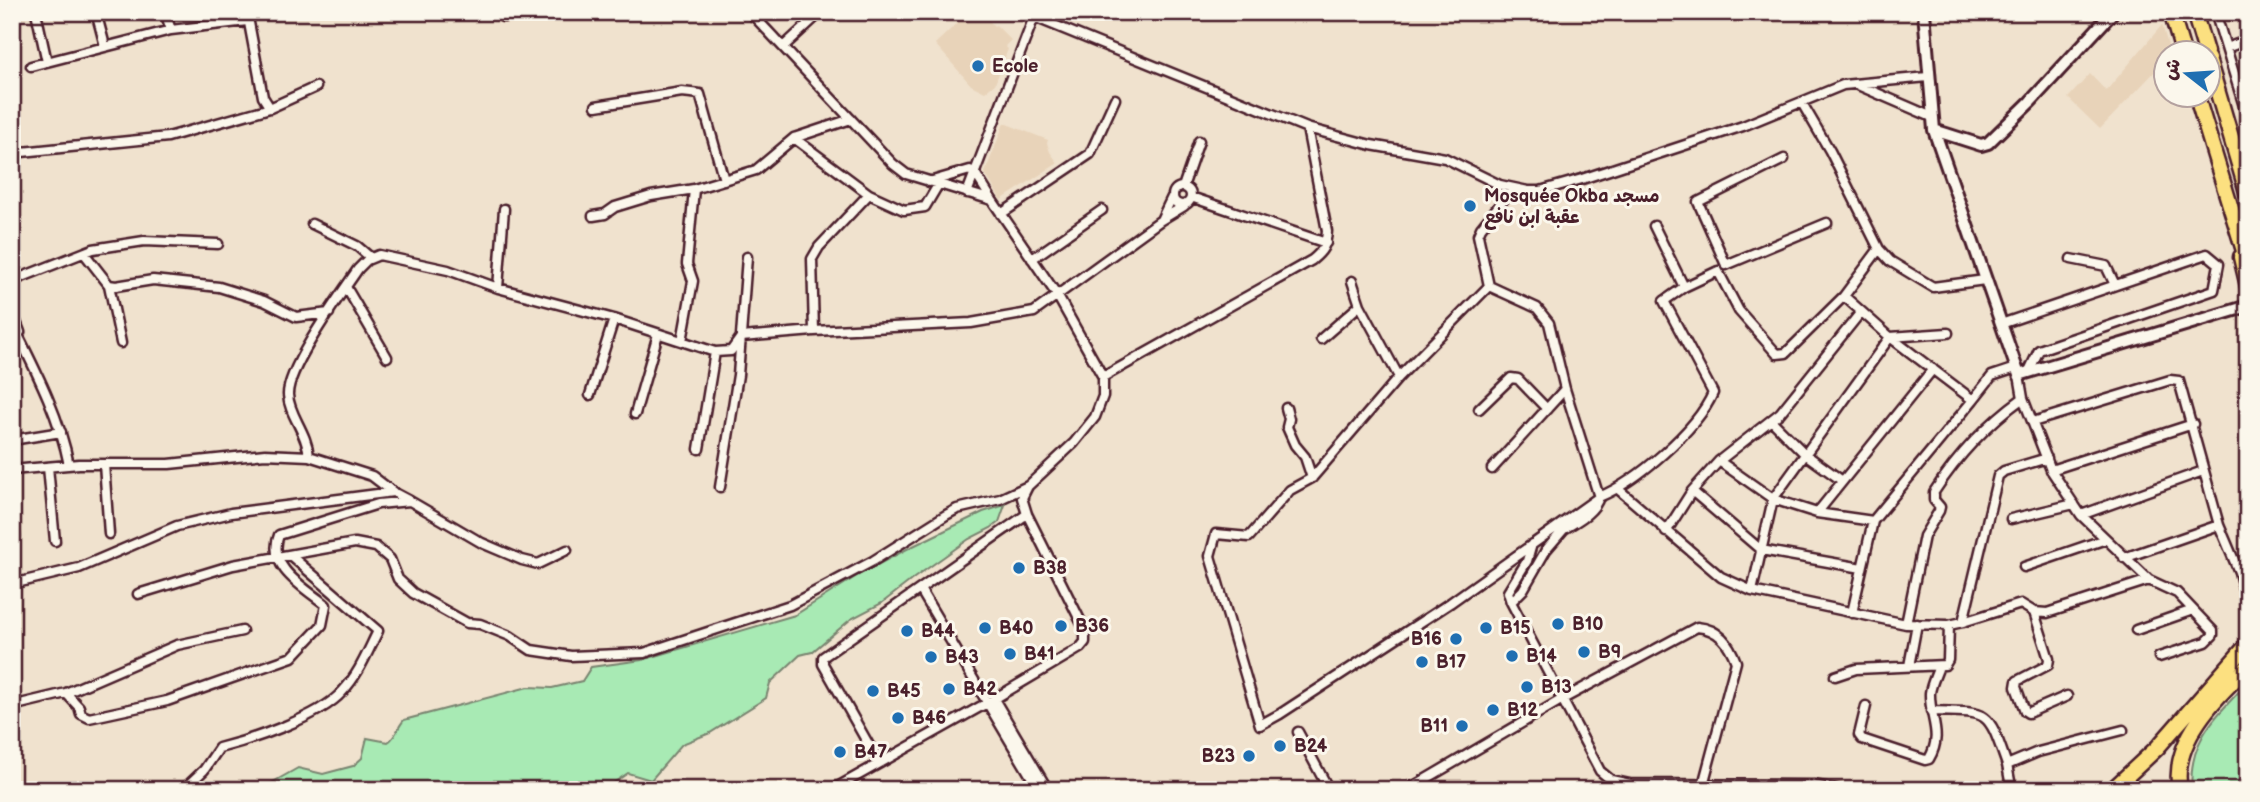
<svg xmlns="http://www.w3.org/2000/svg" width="2260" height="802" viewBox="0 0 2260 802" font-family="'Balsamiq Sans','Playpen Sans Arabic',sans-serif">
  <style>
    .built { fill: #e8d3b9 }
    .green { fill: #a8eab4; stroke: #798470; stroke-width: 2 }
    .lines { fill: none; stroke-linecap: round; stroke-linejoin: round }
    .street-casing { stroke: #4a1f2b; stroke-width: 13 }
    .secondary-casing { stroke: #4a1f2b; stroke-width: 16 }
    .highway-casing { stroke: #4a1f2b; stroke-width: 19 }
    .street { stroke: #fbf7ec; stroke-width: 8 }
    .secondary { stroke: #fbf7ec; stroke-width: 10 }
    .highway { stroke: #fce080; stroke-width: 14 }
    .poi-dot { fill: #1f6fb2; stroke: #fbf7ec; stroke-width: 2.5 }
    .labels { text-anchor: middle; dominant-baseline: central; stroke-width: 6; stroke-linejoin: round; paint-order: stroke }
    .poi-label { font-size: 18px; font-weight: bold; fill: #4a1f2b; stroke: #fbf7ec; text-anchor: start }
  </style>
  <rect width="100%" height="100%" fill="#f0e2ce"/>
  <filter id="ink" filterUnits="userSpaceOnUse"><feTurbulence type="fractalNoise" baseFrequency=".0143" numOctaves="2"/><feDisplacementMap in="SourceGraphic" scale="14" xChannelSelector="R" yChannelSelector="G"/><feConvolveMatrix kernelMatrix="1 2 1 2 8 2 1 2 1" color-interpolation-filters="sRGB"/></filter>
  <g filter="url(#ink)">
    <!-- built -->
    <path class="built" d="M969,12H982L994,26L996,25L1011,40L1005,46L1008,49L995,84L985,92L971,85L935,44Z
      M2162,25L2170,52H2166L2165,61L2100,129L2068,98L2090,74L2106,91Z
      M1004,123L1048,140L1047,143L1050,152L1058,163L1001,200L985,173Z"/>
    <!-- green -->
    <path class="green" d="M1005,505L999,522L991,528L969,539L914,578L882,603L851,619L812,652L800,655L770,683L766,698L710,733L682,744L651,780L628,773L606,788L600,790H259L298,768L323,774L353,766L362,758L367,738L388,742C396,737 397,728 404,720L528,687L552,688L582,681L591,667L642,660L795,615L860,574L907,549L983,512Z
      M2248,682V790H2192C2187,740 2217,716 2248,682Z"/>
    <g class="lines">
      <!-- street casing -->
      <g class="street-casing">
        <path id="street" d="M36,12L47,62
          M96,12L105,46
          M165,12L171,30
          M247,12L263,97L270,108L316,87
          M750,12L893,164L906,174L992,200L1057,295L1103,377V396L1095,417L1074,443L1028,486L1022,498L1027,514L1085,630V642L1080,648L994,699L832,790
          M1022,12L1307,128L1371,145L1445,158L1500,185L1528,191H1540L1582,179L1743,126L1843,85L1928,77
          M2215,12L2248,119
          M503,17L541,12
          M783,47L821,12
          M2226,48L2248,40
          M31,66L171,30L247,21
          M1858,85L1932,117
          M1802,103L1830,151L1879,249L1890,261L1933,287L1985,280
          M596,106L682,92L700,94L724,180
          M794,138L869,194L904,210L925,207L938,185
          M12,153L168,137L270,108
          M1784,159L1698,202L1726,265L1827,223
          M929,182L970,170L975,173L992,200
          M1173 196a9 9 0 1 1 18 0a9 9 0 1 1-18 0Z
          M1183,187L1199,141
          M967,193L1034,17
          M1172,197L1161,220L1184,206
          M1191,197L1326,243
          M1001,214L1090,154L1115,99
          M593,216L605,214L615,207L651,196L694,189L756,170L794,138L851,119
          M312,224L357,246L371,258
          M1654,226L1684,287
          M84,253L109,285L116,286L153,280L219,287L264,301L296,317L329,313
          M1032,259L1102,210
          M2071,259L2106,266L2115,285
          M12,281L93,249L144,241L218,244
          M1352,281L1360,305L1399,377
          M109,285L121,343
          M1489,286L1399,377L1312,478L1290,490L1249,537L1216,534L1210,556L1260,725L1280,714L1450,603L1599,497C1636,482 1697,430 1713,393L1664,301L1684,287L1718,271L1739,311L1777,354L1786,353L1844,296L1890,337L1973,400L1873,521L1852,613
          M1489,286L1537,308L1549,323L1565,389L1599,497C1594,513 1577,521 1564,529
          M1489,286L1478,235L1481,228L1512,189
          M346,287L387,357
          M498,288L504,209
          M1844,296L1879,249
          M12,311L20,332L12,337
          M2001,324L2207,254L2219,264L2214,290L2039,350L2029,371
          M814,331L812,259L819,247L869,194
          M18,335C39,377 60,419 69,465
          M1321,339L1360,305
          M682,341L693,281L687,264L694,189
          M2019,375L2023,398L2051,470L2081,515L2149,580L2177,593L2213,631V635L2206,642L2159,657
          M1103,377L1312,260C1323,251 1326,246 1327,231L1307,128
          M590,395L614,319
          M1973,400L1992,376L2016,368
          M1286,408L1289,419L1287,427L1295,445L1305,457L1312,478
          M1479,409L1511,378L1518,379L1547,409
          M635,414L658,334
          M1772,421L1805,454L1841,480
          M2033,422L2170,380L2179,381L2219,525L2239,572L2247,604
          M12,440L61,432
          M699,449L715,352
          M309,456L372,476L393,492L410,501
          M2047,458L2004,471L1998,476L1963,622L2021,604L2034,612L2047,613L2149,580
          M1719,461L1773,499L1817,513L1873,521
          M104,464L109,534
          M48,467L55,541
          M1492,469L1565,389
          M12,470L79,464H169L265,454L309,456C307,432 289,415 288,395C287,368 341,294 358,269L367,260L379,255L448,270L498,288L614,319L715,352L731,351L741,337L814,331L971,323L1034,312L1161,220
          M2051,470L2193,424
          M720,487L738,375L747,257
          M1618,489L1721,577L1752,591L1906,624L1924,536L1939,511L1940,507L1934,500V492C1958,455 1987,424 2023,398
          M1692,491L1761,550L1862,568
          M12,512L15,536
          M1817,513L1933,369
          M2081,515L2203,471
          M2011,519L2074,504
          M1666,532L1692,491L1719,461L1780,413L1861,312
          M1532,544L1527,561L1508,592L1511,602L1600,771L1611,780L1630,784L1813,785L1842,790
          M2124,558L2219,525
          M2024,567L2106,539
          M12,584L79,568L177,526L231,513L393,492
          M920,589L1039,790
          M1752,591L1773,499L1890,337L1948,333
          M138,594L233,565L355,543L376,547L390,559L398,579L413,593L467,623L480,624L510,636L531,650L571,656L644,653L790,605L873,561L946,515L957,509L1000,499L1028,486
          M1511,602L1523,590L1546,550L1564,529L1565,525
          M2034,612L2049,659L2048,665L2017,681L2016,687L2025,711L2028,713L2067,696
          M1906,624L1949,625L1963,622
          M2136,630L2193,610
          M1909,666L1917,624
          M1835,676L1856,669L1945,665L1948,660L1949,625
          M66,693L79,707L81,714L89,718L167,701L292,657L322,625L326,605C305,588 266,567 279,535L378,504L410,501L482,543L522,560L538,564L567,550
          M994,699L1048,790
          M12,706L66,693L177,645L242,631
          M1866,706L1859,735L1862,739L1925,760L1929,759C1944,734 1929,718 1930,693C1931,684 1936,675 1939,666
          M1931,711C1991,712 1987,709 2007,765
          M1298,732L1329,790
          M879,763L823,664V657L1027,514
          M183,790L204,770L219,748C251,740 320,717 342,692C359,674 367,653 378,631L290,555
          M1407,790L1561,700L1697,627C1719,629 1729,643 1736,662L1703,785
          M2005,790L2010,781L2007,765L2038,752L2123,730"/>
      </g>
      <!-- secondary casing -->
      <g class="secondary-casing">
        <path id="secondary" d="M1924,12L1934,130L2019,375L2248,306
          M1934,130L1981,145L1988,143L2030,102L2113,12"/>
      </g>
      <!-- highway casing -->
      <g class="highway-casing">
        <path id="highway" d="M2171,12L2183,52
          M2194,12L2206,52
          M2208,59L2248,195
          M2196,94L2248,264
          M2241,257L2248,286
          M2112,790L2157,748L2248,644
          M2180,790C2170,743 2216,696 2248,667"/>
      </g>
      <!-- street -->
      <use href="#street" class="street"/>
      <!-- secondary -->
      <use href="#secondary" class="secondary"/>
      <!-- highway -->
      <use href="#highway" class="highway"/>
    </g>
  </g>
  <!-- markers -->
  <g class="poi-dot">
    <circle cx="978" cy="66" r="7"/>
    <circle cx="1470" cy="206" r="7"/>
    <circle cx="1019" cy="568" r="7"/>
    <circle cx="1558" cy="624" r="7"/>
    <circle cx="1061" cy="626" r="7"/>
    <circle cx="985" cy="628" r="7"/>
    <circle cx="1486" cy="628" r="7"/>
    <circle cx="907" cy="631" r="7"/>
    <circle cx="1456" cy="639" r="7"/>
    <circle cx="1584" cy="652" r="7"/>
    <circle cx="1010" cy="654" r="7"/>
    <circle cx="1512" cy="656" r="7"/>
    <circle cx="931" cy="657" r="7"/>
    <circle cx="1422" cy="662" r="7"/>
    <circle cx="1527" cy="687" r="7"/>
    <circle cx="949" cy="689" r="7"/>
    <circle cx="873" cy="691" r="7"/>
    <circle cx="1493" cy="710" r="7"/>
    <circle cx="898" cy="718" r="7"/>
    <circle cx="1462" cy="726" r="7"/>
    <circle cx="1280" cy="746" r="7"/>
    <circle cx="840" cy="752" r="7"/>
    <circle cx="1249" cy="756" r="7"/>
  </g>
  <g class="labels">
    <!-- poi labels -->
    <g class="poi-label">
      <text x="992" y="66">Ecole</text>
      <text x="1484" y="196">Mosquée Okba مسجد<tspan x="1484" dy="21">عقبة ابن نافع</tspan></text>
      <text x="1033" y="568">B38</text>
      <text x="1572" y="624">B10</text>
      <text x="1075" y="626">B36</text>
      <text x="999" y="628">B40</text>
      <text x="1500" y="628">B15</text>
      <text x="921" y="631">B44</text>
      <text x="1442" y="639" text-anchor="end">B16</text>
      <text x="1598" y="652">B9</text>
      <text x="1024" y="654">B41</text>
      <text x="1526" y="656">B14</text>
      <text x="945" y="657">B43</text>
      <text x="1436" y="662">B17</text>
      <text x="1541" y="687">B13</text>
      <text x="963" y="689">B42</text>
      <text x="887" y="691">B45</text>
      <text x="1507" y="710">B12</text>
      <text x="912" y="718">B46</text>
      <text x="1448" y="726" text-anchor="end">B11</text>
      <text x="1294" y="746">B24</text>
      <text x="854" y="752">B47</text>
      <text x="1235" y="756" text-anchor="end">B23</text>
    </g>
  </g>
  <!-- margin -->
  <rect width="2260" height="802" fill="none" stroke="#fbf7ec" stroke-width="42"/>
  <rect x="21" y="21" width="2218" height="760" fill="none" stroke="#4a1f2b" stroke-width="2.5" filter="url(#ink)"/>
  <!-- north arrow -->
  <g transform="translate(2187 74) rotate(287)"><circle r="33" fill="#fbf7ec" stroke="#b4a19f" stroke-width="2"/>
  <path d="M0-5L12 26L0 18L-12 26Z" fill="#1f6fb2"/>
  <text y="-10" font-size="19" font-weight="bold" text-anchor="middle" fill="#4a1f2b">ش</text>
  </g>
</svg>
